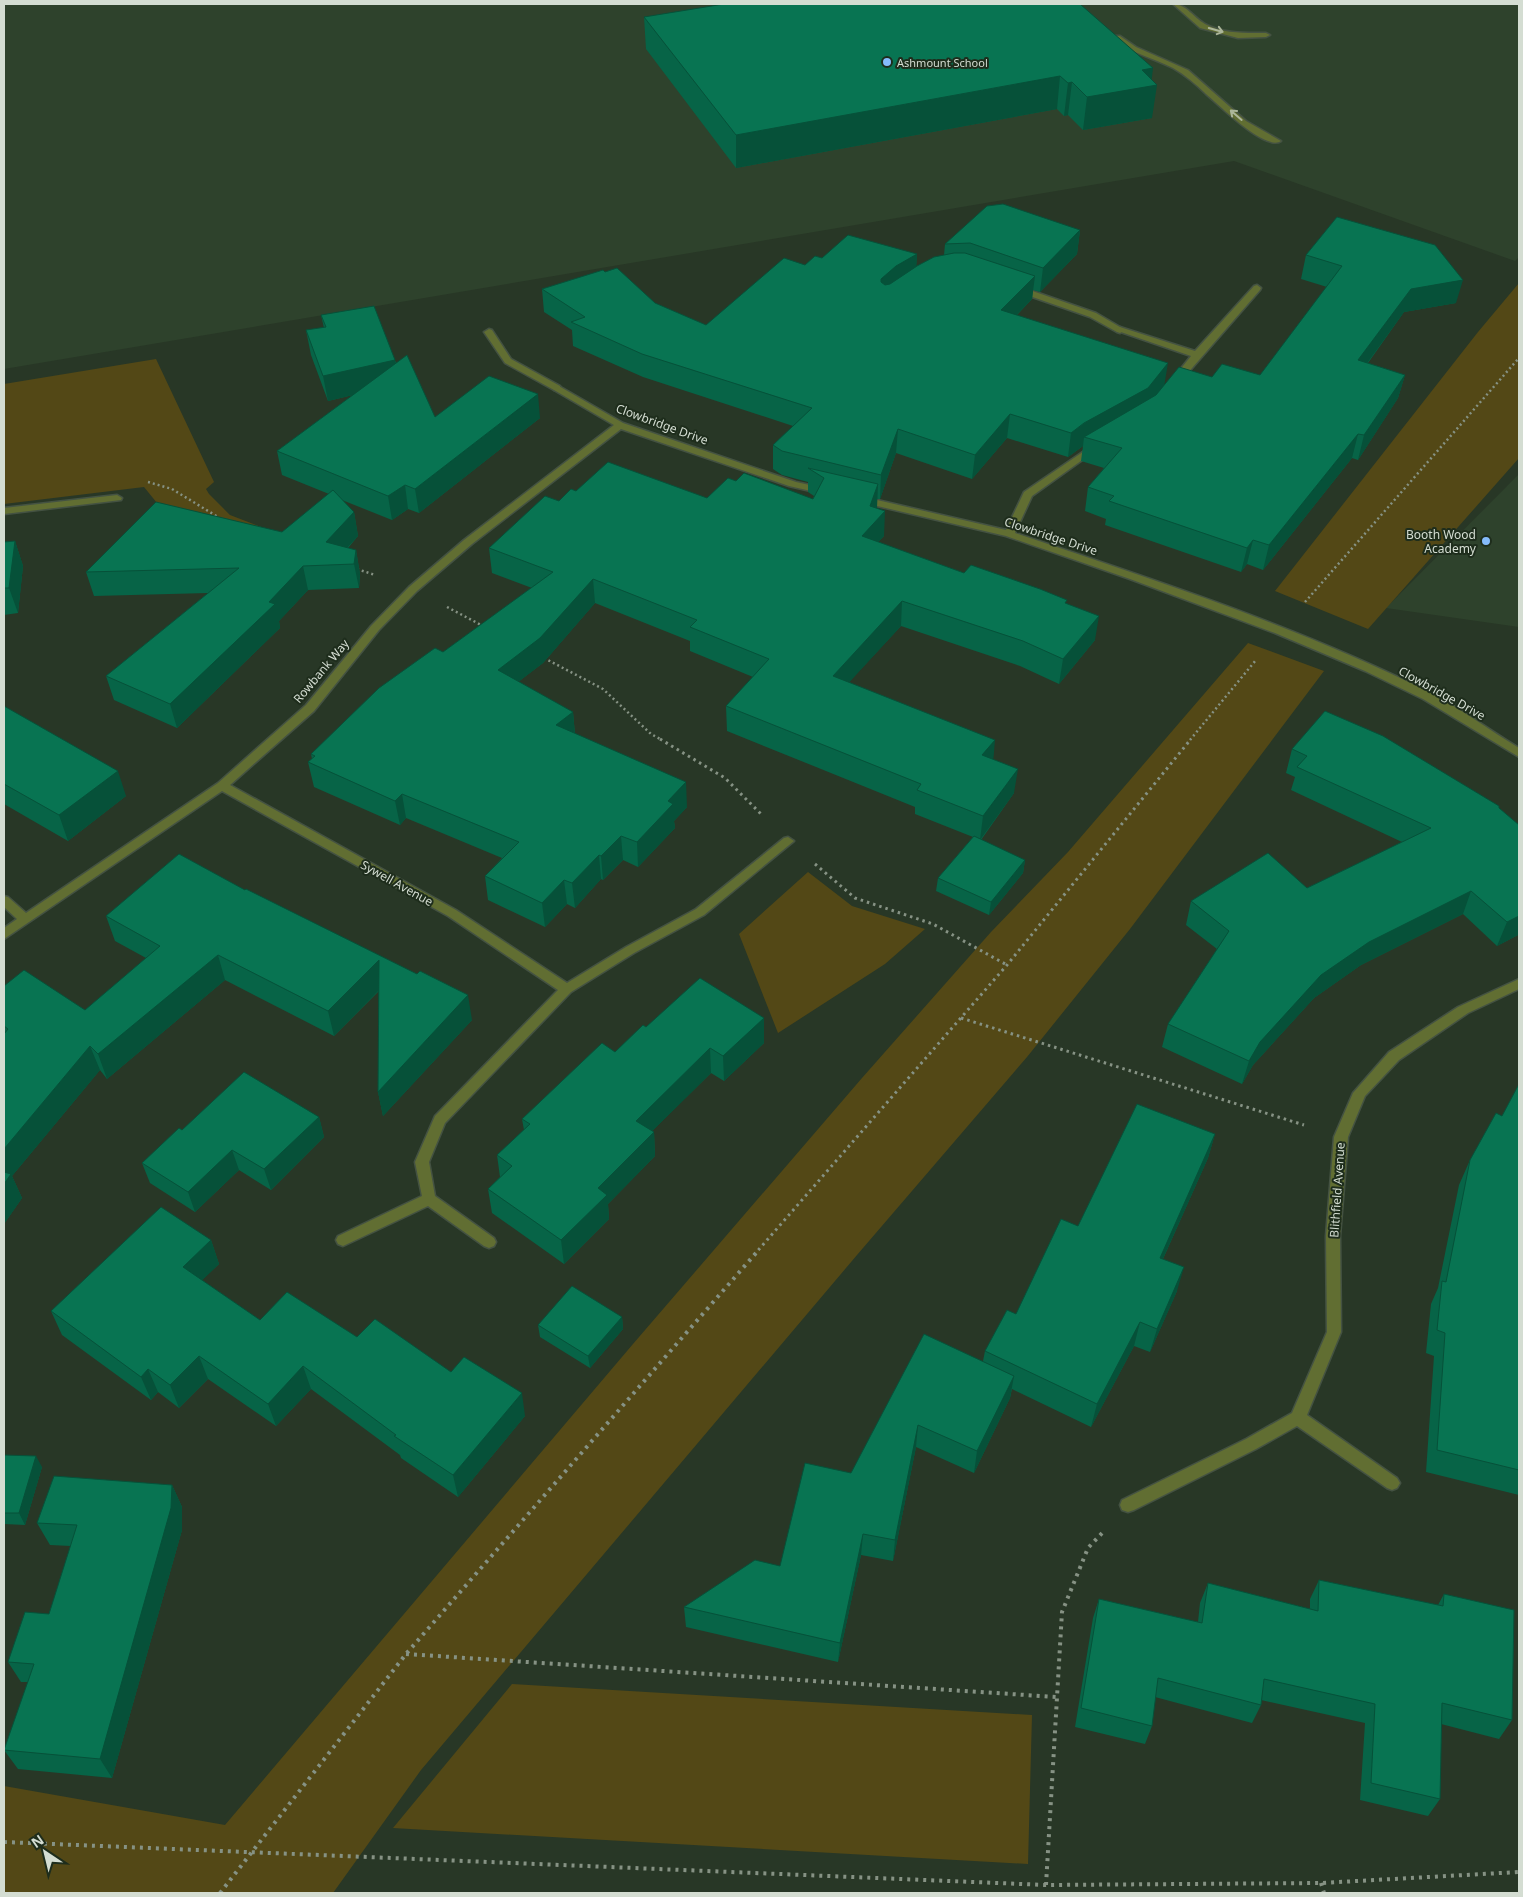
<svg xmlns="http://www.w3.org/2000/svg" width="1523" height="1897" viewBox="0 0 1523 1897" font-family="'Noto Sans',sans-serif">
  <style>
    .built { fill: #2e422c }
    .green { fill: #534816 }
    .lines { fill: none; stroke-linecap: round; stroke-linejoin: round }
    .service-casing { stroke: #445242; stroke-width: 3 }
    .minor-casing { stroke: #445242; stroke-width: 3 }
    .path-far2 { stroke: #869284; stroke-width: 2.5; stroke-dasharray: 2 3; stroke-linecap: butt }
    .path-far1 { stroke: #869284; stroke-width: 3; stroke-dasharray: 2.5 4; stroke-linecap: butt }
    .path { stroke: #869284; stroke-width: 4; stroke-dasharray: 3 5; stroke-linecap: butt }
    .service { fill: #616e32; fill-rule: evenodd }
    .minor { fill: #616e32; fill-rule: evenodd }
    .wall { fill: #076447 }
    .shaded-wall { fill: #065139 }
    .building { fill: #087452; stroke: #065139 }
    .oneway { stroke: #acb69a }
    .poi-dot { fill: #85bbfb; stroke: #1e2d1c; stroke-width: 2 }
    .labels { text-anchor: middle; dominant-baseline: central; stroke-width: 4; stroke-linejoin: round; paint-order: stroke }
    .far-poi-label { font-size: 11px; fill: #d4ddd2; stroke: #1e2d1c; text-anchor: start }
    .street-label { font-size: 12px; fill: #d4ddd2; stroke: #1e2d1c }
    .poi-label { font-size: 12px; fill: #d4ddd2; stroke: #1e2d1c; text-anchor: end }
  </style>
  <rect width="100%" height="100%" fill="#283726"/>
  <!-- built -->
  <path class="built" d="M4,4H1519V257L1515,261L1234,161L4,369Z
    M1519,474V627L1386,608Z"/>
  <!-- green -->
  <path class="green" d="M1519,283V458L1368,629L1275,591L1478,332Z
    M156,359L214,482L206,489L209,494L230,515L345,559L166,514L144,487L4,504V384Z
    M1248,643L1324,671L1130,929L1027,1057L857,1255L421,1770L333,1893H4V1786L225,1825L633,1344L862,1078L991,932L1068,852Z
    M808,872L852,906L925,929L885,964L778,1033L739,934Z
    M512,1684L1032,1715L1028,1864L393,1828Z"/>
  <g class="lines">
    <!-- service casing -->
    <g class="service-casing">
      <path id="service" d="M1173,4C1186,4 1193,17 1205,24C1223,34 1246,33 1266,33L1270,35L1266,37L1238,38L1200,28Z
        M1114,36H1120L1136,47L1188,70L1246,121L1281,141C1266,152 1218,104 1206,94C1196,84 1185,75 1173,68C1153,58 1132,53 1114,40Z
        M1018,286L1096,313L1125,330L1120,333L1117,332L1090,317L1015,291V287Z
        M489,329L492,330L511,359L560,386V390H554L505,363L484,332Z
        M117,495L122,498L121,500L4,514V508Z"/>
    </g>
    <!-- minor casing -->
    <g class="minor-casing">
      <path id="minor" d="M1257,285L1261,288L1260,290L1179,383L1176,384L1171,381L1191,356L1115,330L1120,327L1123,328L1195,351L1254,286Z
        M557,385L623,423L796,482L828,489L829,491L824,494L789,486L621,429L472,544L417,591L379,630L314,711L230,785L456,910L567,983L626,947L696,909L784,838L788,837L794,841L704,915L634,953L571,992L445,1123L429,1162L435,1196L494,1238L496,1242L494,1246L489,1248L484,1246L428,1206L343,1246L338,1244L336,1240L338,1236L422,1196L415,1162L435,1116L558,990L448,916L222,791L4,939V928L17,919L4,907V896L8,897L26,913L218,783L306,705L371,626L409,587L464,540L614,425L554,390V386Z
        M1096,443L1101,446L1099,448L1032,496L1015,533C1154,580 1297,626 1429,692C1460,708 1489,730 1519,748V757L1423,699L1365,671L1275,633L1130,579L1006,536L860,502L855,499L860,496L1006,530L1024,492Z
        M1519,979V989L1468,1013L1399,1060L1365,1096L1348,1137L1340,1236L1341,1332L1307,1415L1397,1478L1400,1483L1397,1488L1392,1490L1387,1488L1297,1426L1256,1449L1134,1510L1128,1512L1122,1510L1120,1505L1122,1500L1246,1439L1292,1413L1327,1332L1326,1236L1334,1137L1353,1093L1389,1052L1458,1007Z"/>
    </g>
    <!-- path-far2 -->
    <path class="path-far2" d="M148,482L172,489L218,517
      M357,569L375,575
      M1305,602L1519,358
      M447,607L483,626
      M544,658L603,689L651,734L662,740
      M1190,740L1256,660"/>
    <!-- path-far1 -->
    <path class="path-far1" d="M660,739L725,778L762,815
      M815,864L855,898L933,924L1007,965
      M961,1018L1304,1125
      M754,1255L1007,965L1191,739"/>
    <!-- path -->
    <path class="path" d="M406,1654L1056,1697
      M4,1842L1046,1885L1321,1883L1519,1872
      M1321,1883L1324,1893
      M1046,1885L1062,1612L1088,1548L1103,1532
      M220,1893L406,1654L756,1253"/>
    <!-- service -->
    <use href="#service" class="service"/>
    <!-- minor -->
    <use href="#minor" class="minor"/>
  </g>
  <!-- wall -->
  <path class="wall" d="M644,17L1152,80V118L1083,130L1068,115L1064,116L1057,109L736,168L646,49Z
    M1337,217L1456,303L1404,312L1368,363L1405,375L1398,398L1358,460L1352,458L1263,570L1247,564L1241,572L1105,525L1106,519L1085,511L1088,487L1104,468L1081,461L1083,446L1068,457L1007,438L972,479L896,453L880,499H877V508L884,536L878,542L964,573L1067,604L1095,640L1059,684L1020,666L901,626L849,682L993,759L1014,793L981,840L1025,860L1023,873L989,915L936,891L938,878L973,837L915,814V807L727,731L726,706L753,677L690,651V641L595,603L543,663L518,682L573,712L575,734L687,807L674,821L675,828L638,867L623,860L603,880L601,879L575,908L567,904L545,927L488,900L485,876L502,858L406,818L400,825L314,787L308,762L312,759L311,754L443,652L532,588L492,573L489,548L559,501L576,491L707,498L736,481L813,499L814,496L808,492V482L782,475L773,469V445L793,426L643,377L573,346L572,330L544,312L542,289L605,272L655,303L706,325L805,265L822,258L917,254L916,266L944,255L945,244L1080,230L1077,254L1040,292L1033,290L1032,299L1017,315L1164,385L1212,377L1260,375L1327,287L1301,279L1306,255Z
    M321,315L395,360L396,363L435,417L540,418L419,513L408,509L392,520L342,500L354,512L358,536L348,548L356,550L360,574L359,588L308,590L279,621L280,628L177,728L114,700L106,676L208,593L94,596L86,572L282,532L329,494L282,475L277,451L353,395L328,401L311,355L306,330L324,328Z
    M15,541L23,566L18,613L4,615V542Z
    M4,706L126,796L68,841L4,804Z
    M1292,749L1499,808L1519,825V935H1518L1497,946L1463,914L1361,965L1314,998L1253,1065L1242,1084L1162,1047L1168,1024L1217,949L1186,925L1191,901L1307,888L1402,842L1291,790L1295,777L1286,773Z
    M179,854L472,1020L383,1116L378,1092L379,991L334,1036L225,980L107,1079L100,1070L12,1176L22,1198L4,1224V986L85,1010L146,958L115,941L106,916Z
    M764,1018V1043L724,1081L711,1073L652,1131L654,1132L655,1156L608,1204L609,1219L564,1264L492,1213L488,1189L500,1177L497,1155L524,1130L522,1119L615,1052Z
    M1519,1085V1495L1426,1472L1434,1356L1426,1353L1431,1304L1438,1288L1459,1185L1470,1160L1502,1116Z
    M319,1117L324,1137L271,1190L239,1170L195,1212L150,1183L142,1163L182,1130Z
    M1215,1134L1208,1158L1163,1259L1177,1291L1150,1352L1134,1346L1091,1427L1012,1389L1010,1398L974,1473L916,1447L893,1561L861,1555L838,1662L686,1627L684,1607L780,1566L851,1473L983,1361L985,1351L1016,1314L1078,1226Z
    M211,1240L219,1264L202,1280L260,1320L357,1337L451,1372L525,1416L458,1497L401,1458L400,1455L311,1389L276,1426L208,1379L179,1408L158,1392L151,1400L62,1335L51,1311Z
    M622,1317L623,1329L590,1368L540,1337L538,1325Z
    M4,1455L42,1467L25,1525L4,1524Z
    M172,1485L182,1507V1530L112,1778L18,1769L4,1750L28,1682H21L8,1662L49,1614L71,1546L50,1545L37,1523Z
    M1319,1580L1438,1605L1444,1594L1512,1720L1499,1739L1441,1724L1440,1799L1428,1816L1360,1800L1365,1723L1261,1700V1705L1252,1723L1155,1697L1152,1726L1145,1744L1075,1727L1093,1618L1099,1599L1198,1622L1200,1603L1208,1583L1310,1609V1599Z"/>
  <!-- shaded-wall -->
  <path class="shaded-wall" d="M1153,68L1151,86L1157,85L1152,118L1083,130L1087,97L1142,70Z
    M1060,76L1057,109L736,168V135Z
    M1072,82L1068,115L1064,116L1068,83Z
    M1080,230L1077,254L1040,292L1043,268Z
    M917,254L916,277L880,303L881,279L896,266Z
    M1035,276L1032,299L999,333L1001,310Z
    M1463,280L1456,303L1404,312L1352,384L1358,360L1411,289Z
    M395,360L399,384L328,401L323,376Z
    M1168,363L1164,387L1144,412L1084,437L1083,446L1068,457L1071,433Z
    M1405,375L1398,398L1358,460L1364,435Z
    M538,394L540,418L419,513L415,489Z
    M1010,414L1007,438L972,479L975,455Z
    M898,429L896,453L880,499L881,475Z
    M1358,434L1352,458L1263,570L1269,545Z
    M878,484L877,508L885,511L884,536L861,560L862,536L870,506Z
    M405,485L408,509L392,520L388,496Z
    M354,512L358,536L331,565L326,542Z
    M1253,540L1247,564L1241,572L1247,548Z
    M15,541L23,566L18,613L9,588Z
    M356,550L360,574L359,588L354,564Z
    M303,566L308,590L279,621L280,628L177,728L170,704Z
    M593,579L595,603L543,663L501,695L498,670Z
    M902,601L901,626L832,701L833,676Z
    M1099,616L1095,640L1059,684L1063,659Z
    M573,712L575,736L556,725Z
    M995,740L993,764L982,755Z
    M1018,769L1014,793L980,840L983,816Z
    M118,771L126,796L68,841L59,815Z
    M686,782L687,807L674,821L675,828L638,867L637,842L668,801Z
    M402,794L406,818L400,825L395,801Z
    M621,836L623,860L603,880L601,856Z
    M599,855L601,879L575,908L572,883Z
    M1025,860L1023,873L989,915L991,902Z
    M564,880L567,904L545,927L542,903Z
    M1471,891L1463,914L1361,965L1314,998L1253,1065L1242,1084L1249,1061L1260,1042L1321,975L1369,942Z
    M1519,916V933L1518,935L1497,946L1507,922Z
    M218,955L225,980L107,1079L98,1054Z
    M379,960L384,985L334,1036L328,1011Z
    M468,995L472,1020L383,1116L378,1092Z
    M764,1018V1043L724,1081L723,1056Z
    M90,1046L100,1070L12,1176L22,1198L4,1224V1149Z
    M710,1048L711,1073L638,1145L636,1121Z
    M319,1117L324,1137L271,1190L264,1169Z
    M654,1132L655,1156L608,1204L609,1219L564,1264L561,1240L598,1188Z
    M1215,1134L1208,1158L1153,1281L1160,1258Z
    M232,1150L239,1170L195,1212L188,1192Z
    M211,1240L219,1264L192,1290L183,1267Z
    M1184,1267L1177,1291L1150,1352L1157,1329Z
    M622,1317L623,1329L590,1368L588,1356Z
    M1140,1322L1134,1346L1091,1427L1097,1404Z
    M199,1356L208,1379L179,1408L170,1385Z
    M303,1366L311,1389L276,1426L268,1404Z
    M148,1369L158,1392L151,1400L141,1377Z
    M1014,1376L1010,1398L974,1473L977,1451Z
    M522,1393L525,1416L458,1497L453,1475Z
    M918,1425L916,1447L893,1561L895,1540Z
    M36,1456L42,1467L25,1525L19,1513Z
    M172,1485L182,1507V1530L112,1778L100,1759Z
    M863,1534L861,1555L838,1662L840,1643Z"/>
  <!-- building -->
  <path class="building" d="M724,4H1080L1153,68L1142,70L1157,85L1087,97L1072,82L1068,83L1060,76L736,135L644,17Z
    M1003,204L1080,230L1043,268L970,243L945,244L987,206Z
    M1337,217L1435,245L1463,280L1411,289L1358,360L1405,375L1364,435L1358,434L1269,545L1253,540L1247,548L1109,501L1114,496L1088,487L1122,448L1084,437L1156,395L1179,367L1212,377L1222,364L1260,375L1342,266L1306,255Z
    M848,235L917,254L896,266L881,279V282L885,285L890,284L917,266L934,257L954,253H965L1035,276L1001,310L1168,363L1148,388L1084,423L1071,433L1010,414L975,455L898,429L881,475L782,451L773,445L812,408L642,354L571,322L585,317L542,289L603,270L605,272L617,268L655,303L706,325L784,258L805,265L815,256L822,258Z
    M374,306L395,360L323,376L306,330L326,327L321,315Z
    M407,355L435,417L489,376L538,394L415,489L405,485L388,496L277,451Z
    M608,462L707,498L728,478L736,481L744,473L813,499L824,478L808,468L878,484L870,506L885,511L862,536L964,573L971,565L1040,589L1067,600L1065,603L1099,616L1063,659L1023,641L902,601L833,676L995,740L982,755L1018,769L983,816L917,790L921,784L726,706L769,659L690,627L697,620L593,579L540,638L498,670L573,712L556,725L686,782L668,801L673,804L637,842L621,836L601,856L599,855L572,883L564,880L542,903L485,876L519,842L402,794L395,801L308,762L315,756L311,754L379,688L435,648L443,652L553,572L489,548L545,496L559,501L571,489L576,491Z
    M333,490L354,512L326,542L356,550L354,564L303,566L269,602L275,604L170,704L106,676L239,568L86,572L156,502L282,532Z
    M15,541L9,588H4V542Z
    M4,706L118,771L59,815L4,784Z
    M1325,711L1383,736L1499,806V808L1519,825V916L1507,922L1471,891L1369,942L1321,975L1260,1042L1249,1061L1168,1024L1229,931L1191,901L1268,853L1307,888L1431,828L1297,767L1307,756L1292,749Z
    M974,836L1025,860L991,902L938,878Z
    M179,854L245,890L246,889L417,974L420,971L468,995L378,1092L379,960L328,1011L218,955L98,1054L90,1046L4,1149V1034L8,1029L4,1026V986L24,970L85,1010L160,946L106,916Z
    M700,978L764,1018L723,1056L710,1048L636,1121L654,1132L598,1188L607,1195L561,1240L488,1189L512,1166L497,1155L530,1124L522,1119L602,1043L615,1052L643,1025L646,1027Z
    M244,1072L319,1117L264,1169L232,1150L188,1192L142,1163L179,1128L182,1130Z
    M1519,1084V1470L1437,1450L1445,1333L1437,1330L1442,1281L1446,1282L1470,1160L1496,1113L1502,1116Z
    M1137,1104L1215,1134L1160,1258L1184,1267L1157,1329L1140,1322L1097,1404L985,1351L1007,1310L1016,1314L1061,1219L1078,1226Z
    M4,1172L11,1174L4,1184Z
    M161,1207L211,1240L183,1267L260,1320L287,1292L357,1337L375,1319L451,1372L464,1357L522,1393L453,1475L394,1436L396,1435L303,1366L268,1404L199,1356L170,1385L148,1369L141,1377L51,1311Z
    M572,1286L622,1317L588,1356L538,1325Z
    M924,1334L1014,1376L977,1451L918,1425L895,1540L863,1534L840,1643L684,1607L755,1560L780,1566L805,1463L851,1473Z
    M4,1455L36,1456L19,1513H4Z
    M54,1476L172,1485L171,1508L100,1759L4,1750L34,1664L8,1662L25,1612L49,1614L77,1525L37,1523Z
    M1319,1580L1443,1606L1444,1594L1514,1610L1512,1720L1442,1703L1440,1799L1371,1783L1375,1704L1264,1679L1261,1705L1158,1678L1152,1726L1081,1708L1099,1599L1202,1623L1208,1583L1318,1611Z"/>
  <!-- one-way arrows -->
  <defs><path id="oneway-shaft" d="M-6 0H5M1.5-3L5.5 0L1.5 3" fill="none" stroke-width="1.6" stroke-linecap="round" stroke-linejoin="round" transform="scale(1.25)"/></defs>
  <g class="oneway">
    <use href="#oneway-shaft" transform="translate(1216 30) rotate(16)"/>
    <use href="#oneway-shaft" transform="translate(1236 115) rotate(-139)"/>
  </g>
  <!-- markers -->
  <g class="poi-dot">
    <circle cx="887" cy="62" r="5"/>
    <circle cx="1486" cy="541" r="5"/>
  </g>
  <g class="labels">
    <!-- far-poi labels -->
    <g class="far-poi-label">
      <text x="897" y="62">Ashmount School</text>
    </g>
    <!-- street labels -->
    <g class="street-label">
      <text transform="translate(662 424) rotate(20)">Clowbridge Drive</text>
      <text transform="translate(1051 536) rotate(18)">Clowbridge Drive</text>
      <text transform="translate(321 671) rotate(-50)">Rowbank Way</text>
      <text transform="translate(1442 693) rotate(29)">Clowbridge Drive</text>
      <text transform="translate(397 883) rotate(29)">Sywell Avenue</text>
      <text transform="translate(1337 1190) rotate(-86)">Blithfield Avenue</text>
    </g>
    <!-- poi labels -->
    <g class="poi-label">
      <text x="1476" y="534">Booth Wood<tspan x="1476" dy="14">Academy</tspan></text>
    </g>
  </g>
  <!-- border -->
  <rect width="1523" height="1897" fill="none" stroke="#d4ddd2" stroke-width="10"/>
  <!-- north arrow -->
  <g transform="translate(45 1852) rotate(325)" stroke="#1e2d1c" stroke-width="4" paint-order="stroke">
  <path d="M0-4L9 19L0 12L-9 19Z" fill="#d4ddd2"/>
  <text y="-8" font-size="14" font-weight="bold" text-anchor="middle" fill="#d4ddd2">N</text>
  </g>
</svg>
